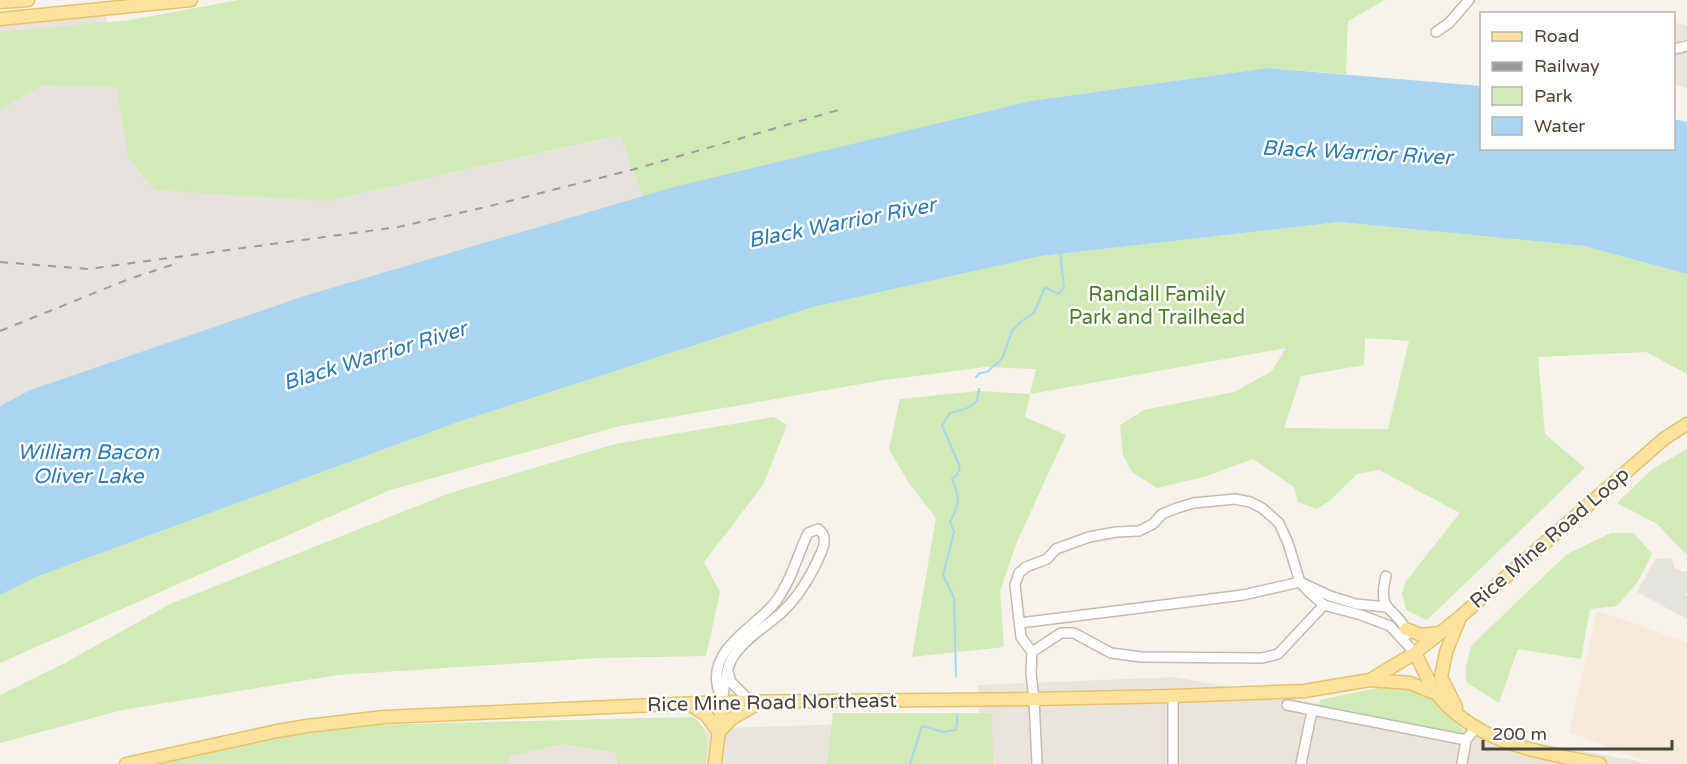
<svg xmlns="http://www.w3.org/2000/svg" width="1687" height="764" viewBox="0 0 1687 764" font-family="'Varela Round',sans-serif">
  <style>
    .residential { fill: #eae5da }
    .commercial { fill: #f7ead8 }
    .industrial { fill: #e6e2dd }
    .green { fill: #d2eab5; fill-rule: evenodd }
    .parking { fill: #e5e3e0 }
    .water { fill: #a9d4f2 }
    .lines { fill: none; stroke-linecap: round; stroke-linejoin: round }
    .stream { stroke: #a9d4f2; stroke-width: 2 }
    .minor-casing { stroke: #c2bbae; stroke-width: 12 }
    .major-casing { stroke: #e6c16a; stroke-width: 15 }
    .minor { stroke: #fff; stroke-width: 9 }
    .major { stroke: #ffe39c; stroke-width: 12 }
    .rail { stroke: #9a9a9a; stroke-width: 2; stroke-dasharray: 8 8; stroke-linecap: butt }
    .labels { text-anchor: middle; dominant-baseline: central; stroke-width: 5; stroke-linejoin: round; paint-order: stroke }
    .park-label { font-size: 20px; fill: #4a7f2a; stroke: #fff }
    .street-label { font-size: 20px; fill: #4b4439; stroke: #fff }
    .water-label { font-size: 21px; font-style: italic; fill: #2e7ab2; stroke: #fff }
  </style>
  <rect width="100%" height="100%" fill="#f6f3ec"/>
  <!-- residential -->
  <path class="residential" d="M1676,23L1687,25V88L1674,85V28Z
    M1174,677L1654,764H981L978,685Z
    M847,724L843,764H236L348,740Z"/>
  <!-- commercial -->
  <path class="commercial" d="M1597,611L1687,642V764H1654L1569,732Z"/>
  <!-- industrial -->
  <path class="industrial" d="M105,9L128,156L328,201L621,135L643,197L304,296L30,390L0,406V19Z"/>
  <!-- green -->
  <path class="green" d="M239,0H1385L1348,21L1346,74L1268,68L1030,101L643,197L620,135L328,201L155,190L128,157L117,87L42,85L0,109V32L130,20Z
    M1340,222L1584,246L1687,274V374L1646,352L1538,357L1545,434L1585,468L1427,620L1406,610L1402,593L1406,581L1460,513L1379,470L1357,474L1331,500L1317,509L1298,502L1294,487L1253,459L1207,476L1157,488L1132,472L1123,455L1120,425L1144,410L1234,392L1272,371L1286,348L1030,394L1025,417L1066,435L1016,544L1000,591L1004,647L912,657L936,518L908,482L889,449L900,399L978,391L1030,394L1036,369L985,367L878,381L620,426L390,490L0,663V595L36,577L458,422L813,307L1041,256ZM1365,338L1409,341L1388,429L1284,428L1301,376L1364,365Z
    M774,417L787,425L763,485L704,562L720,592L706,656L599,658L338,675L122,710L0,743V695L65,663L170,604L450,493L615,444Z
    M1687,449V555L1657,524L1617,503L1651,470Z
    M1611,533H1634L1652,554L1637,583L1617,606L1590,609L1581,659L1518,649L1499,703L1466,682V667L1471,646L1567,554Z
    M1391,685C1428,684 1436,709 1462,728V733L1457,735L1319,708L1320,700Z
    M833,713H992L993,764H827Z
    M693,717C711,730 707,745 706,764H617L615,752L561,744L511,756L507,764H155L259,740L371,725Z"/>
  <!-- parking -->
  <path class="parking" d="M1671,558L1675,568L1683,572L1687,571V593L1684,594L1687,596V619L1637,592L1655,559Z"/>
  <!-- water -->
  <path class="water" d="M1268,68L1481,86L1482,148H1674V119L1687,122V274L1584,246L1340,222L1041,256L813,307L458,422L36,577L0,595V406L30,390L304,296L674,187L1030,101Z"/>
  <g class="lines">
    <!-- stream -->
    <path class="stream" d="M976,377L980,373L987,372L1002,359L1012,331L1022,321L1034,313L1045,287L1058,294L1064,288L1060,251
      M956,676L954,598L943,575L954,532L950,522C960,503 960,498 952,479L957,475L960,467L942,425L950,413L968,408L977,401L979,389
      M910,764L922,726L943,732L955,730L957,724V715"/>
    <!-- minor casing -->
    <g class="minor-casing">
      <path id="minor" d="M1436,32L1449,23L1469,0
        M1674,49L1687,46
        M818,529C827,535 825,544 821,553C811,576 799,597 780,614C765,627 747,637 735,654C725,667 725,686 722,702C720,696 718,690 717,684C711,646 758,626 777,600C792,579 797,556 808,533Z
        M1386,576C1376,616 1397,605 1408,634
        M1020,623L1243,595L1300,582L1330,596L1356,604L1386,607
        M1032,652L1061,633H1074L1111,653L1142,657L1262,658L1278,654L1324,605
        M728,672L731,682L751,702
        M1173,696V764
        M1287,705L1466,740
        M1037,764L1034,699L1031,673L1032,652L1021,637L1015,585L1019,573L1026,567L1047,559L1056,549L1089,537L1116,532L1139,531L1153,524L1162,514L1177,508L1194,503L1235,499L1250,502L1262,508L1279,523L1288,543L1300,582L1309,592L1324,605L1361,615L1390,626L1415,653
        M1301,764L1312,711
        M1462,764L1466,740L1476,727"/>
    </g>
    <!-- major casing -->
    <g class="major-casing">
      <path id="major" d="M0,2L28,0
        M0,19L191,0
        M1406,629L1421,635L1439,633
        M1415,653C1422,666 1428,682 1437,694C1478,745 1541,752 1600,764
        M1371,680L1410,683L1437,694
        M689,704L706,715L719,732L731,719L757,704
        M1456,707L1441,677L1446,652L1459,620
        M126,764L277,731L307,726L384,717L722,702L1034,699L1173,696L1304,691L1370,680L1415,653L1460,617L1665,438L1687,424
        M715,764L722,702"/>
    </g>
    <!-- minor -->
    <use href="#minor" class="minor"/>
    <!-- major -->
    <use href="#major" class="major"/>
    <!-- rail -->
    <path class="rail" d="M0,262L88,269L398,227L486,207L635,169L845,108
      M0,331L129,279L178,263"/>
  </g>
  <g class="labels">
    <!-- park labels -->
    <g class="park-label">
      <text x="1157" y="295">Randall Family<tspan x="1157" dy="23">Park and Trailhead</tspan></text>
    </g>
    <!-- street labels -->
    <g class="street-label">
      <text transform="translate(1550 538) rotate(-41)">Rice Mine Road Loop</text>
      <text transform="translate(772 703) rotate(-1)">Rice Mine Road Northeast</text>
    </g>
    <!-- water labels -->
    <g class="water-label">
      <text transform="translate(1357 153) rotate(3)">Black Warrior River</text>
      <text transform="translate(842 223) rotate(-11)">Black Warrior River</text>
      <text transform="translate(375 356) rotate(-17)">Black Warrior River</text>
      <text x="88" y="452">William Bacon<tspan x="88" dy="24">Oliver Lake</tspan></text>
    </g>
  </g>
  <!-- legend -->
  <rect x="1480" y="12" width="195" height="138" fill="#ffffff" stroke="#b7b4b0" stroke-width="1.5"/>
  <rect x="1492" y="32" width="30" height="9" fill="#ffe39c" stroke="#b7b4b0" stroke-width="1.5"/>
  <text x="1534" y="42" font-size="18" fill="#4b4439">Road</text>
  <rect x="1492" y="62" width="30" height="9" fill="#9a9a9a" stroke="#b7b4b0" stroke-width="1.5"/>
  <text x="1534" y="72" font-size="18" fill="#4b4439">Railway</text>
  <rect x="1492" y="87" width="30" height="18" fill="#d2eab5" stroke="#b7b4b0" stroke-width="1.5"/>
  <text x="1534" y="102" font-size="18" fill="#4b4439">Park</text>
  <rect x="1492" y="117" width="30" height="18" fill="#a9d4f2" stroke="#b7b4b0" stroke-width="1.5"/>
  <text x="1534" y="132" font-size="18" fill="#4b4439">Water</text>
  <!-- scale -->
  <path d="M1483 740v9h189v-9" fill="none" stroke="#4b4439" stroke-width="3"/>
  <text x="1492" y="740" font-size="18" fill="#4b4439" stroke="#ffffff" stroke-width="4.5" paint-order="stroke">200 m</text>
</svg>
